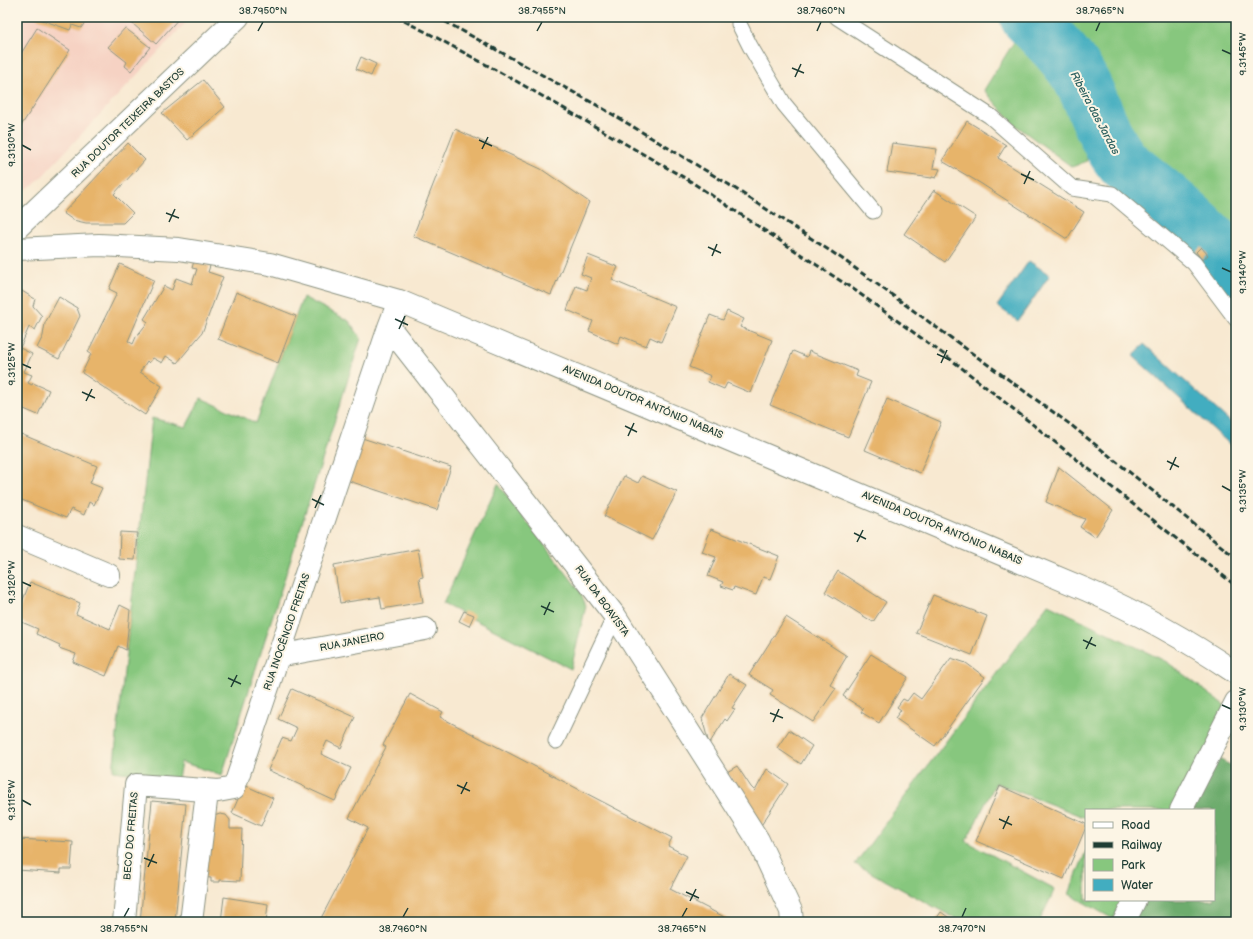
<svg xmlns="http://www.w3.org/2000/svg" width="1253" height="939" viewBox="0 0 1253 939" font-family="'Balsamiq Sans',sans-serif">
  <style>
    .built { fill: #f6d2c3 }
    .green { fill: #87c77e; stroke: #538259 }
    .forest { fill: #6dac6d; stroke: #467450 }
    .water { fill: #42adc0; stroke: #30757a }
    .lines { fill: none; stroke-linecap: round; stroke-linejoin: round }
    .river { stroke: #42adc0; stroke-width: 55 }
    .building { fill: #e7b46a }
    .service-casing { stroke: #8c9382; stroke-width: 17 }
    .pedestrian-casing { stroke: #8c9382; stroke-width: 24 }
    .minor-casing { stroke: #8c9382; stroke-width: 24 }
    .secondary-casing { stroke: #8c9382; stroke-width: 24 }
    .service { stroke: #fff; stroke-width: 15 }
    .pedestrian { stroke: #fff; stroke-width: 22 }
    .minor { stroke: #fff; stroke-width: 22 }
    .secondary { stroke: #fff; stroke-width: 22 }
    .rail { stroke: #1f3d34; stroke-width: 3; stroke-dasharray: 6 3; stroke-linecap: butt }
    .ticks { fill: none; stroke: #1f3d34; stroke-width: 1.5 }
    .labels { text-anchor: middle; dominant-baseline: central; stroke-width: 4; stroke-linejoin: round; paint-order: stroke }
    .street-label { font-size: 10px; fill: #1f3d34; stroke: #fcf5e5 }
    .water-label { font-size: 11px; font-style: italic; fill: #2a5f5e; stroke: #fcf5e5 }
    .neatline { fill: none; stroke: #1f3d34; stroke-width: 1.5 }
    .ticks-label { font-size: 10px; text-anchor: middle; fill: #1f3d34 }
  </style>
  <rect width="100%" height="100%" fill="#fcf5e5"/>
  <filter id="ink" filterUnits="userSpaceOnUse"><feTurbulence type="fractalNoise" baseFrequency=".025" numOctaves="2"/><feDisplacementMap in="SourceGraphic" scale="8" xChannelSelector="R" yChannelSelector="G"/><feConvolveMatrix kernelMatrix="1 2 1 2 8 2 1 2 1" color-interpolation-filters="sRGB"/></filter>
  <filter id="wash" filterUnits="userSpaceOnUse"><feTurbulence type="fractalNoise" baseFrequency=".012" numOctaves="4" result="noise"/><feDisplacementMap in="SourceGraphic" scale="16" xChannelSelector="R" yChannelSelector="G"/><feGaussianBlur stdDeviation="0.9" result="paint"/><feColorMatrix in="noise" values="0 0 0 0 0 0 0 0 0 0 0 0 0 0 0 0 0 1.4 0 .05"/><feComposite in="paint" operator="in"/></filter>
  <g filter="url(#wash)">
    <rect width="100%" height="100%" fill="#f8e9d1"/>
    <!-- built -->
    <path class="built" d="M17,17H191L34,185L17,196Z"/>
    <!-- green -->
    <path class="green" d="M1051,17H1236V256L1133,157L1100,70L1070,31Z
      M1022,29L1071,77L1084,115L1087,161L1072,167L1014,124L984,90Z
      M303,297L349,321L361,338L222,775L181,762L178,779L113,771L152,418L186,427L201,398L256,423Z
      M498,484L580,591L586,606L571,669L443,604Z
      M1048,604L1167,662L1228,708L1172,810H1086V818L996,783L966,841L1055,889L1039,922H962L855,864Z
      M1086,851V900H1123L1113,919L1069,894Z"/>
    <!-- forest -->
    <path class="forest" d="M1217,758L1236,768V922H1133L1144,900H1214V810H1190Z"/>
    <!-- water -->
    <path class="water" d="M1029,261L1050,275L1018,321L997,306Z
      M1144,344L1236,427V450L1133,356Z"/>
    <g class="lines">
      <!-- river -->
      <path class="river" d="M1027,17C1045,35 1064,53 1078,75C1095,103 1102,138 1124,164C1162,196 1208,229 1236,270"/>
    </g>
    <g id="blocks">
      <!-- building -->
      <path class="building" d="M34,17H89L81,28L72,25L70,30Z
        M125,17H180L156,44Z
        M37,28L70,50L17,132V60Z
        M125,28L150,47L131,71L125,66L127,62L108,47Z
        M361,57L376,64L371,76L356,69Z
        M203,80L225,107L187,140L162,113Z
        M967,121L1006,145L998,158L1084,212L1067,239L980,183L942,161Z
        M455,129L541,169L589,202L551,295L413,236Z
        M128,143L145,160L114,194L133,213L123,223H86L73,220L63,213Z
        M892,143L937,149L933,168L940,169L936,178L932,177V178L887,172Z
        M934,190L976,217L945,262L904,234Z
        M1201,247L1208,255L1202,260L1196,252Z
        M588,255L618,267L612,280L676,307L661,342L650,337L646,346L621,336L618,344L589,331L593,321L567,310L576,286L587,290L591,278L581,274Z
        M194,261L210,266L208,272L223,277L202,333L177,363L166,356L162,363L153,358L149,363L147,361L140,372L162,386L145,415L82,373L91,354L88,352L117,293L109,289L120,264L154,280L128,341L133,344L136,337L148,322L144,319L164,286L172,290L176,278L192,284L197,269L192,268Z
        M17,288L35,299L33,306L42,316L35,330L29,327L20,348L32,354L24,372L32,375L28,383L32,385L33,383L49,390L38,415L17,406Z
        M236,292L296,316L278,363L218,339Z
        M59,297L77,308L80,316L59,359L37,348L43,336L45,323Z
        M727,311L744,319L740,327L772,340L751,393L727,383L724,389L717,386L708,382L711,376L689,367L710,315L723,320Z
        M793,351L807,357L809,351L858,371L856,376L871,382L848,437L770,405Z
        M887,399L941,422L920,473L865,450Z
        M21,434L97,466L90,483L102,488L94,505L89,502L84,515L71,509L66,518L17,498V443Z
        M359,437L451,467L437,510L346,480Z
        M1059,467L1113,510L1095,537L1080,527L1085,519L1046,502Z
        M624,476L638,483L642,476L677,492L652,540L604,516Z
        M711,529L779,556L770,579L763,577L756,595L734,587L733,590L721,586L723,582L708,576L716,557L702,552Z
        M120,532L137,533L135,560L119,559Z
        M418,549L423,577L419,578L423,602L382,609L380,597L340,603L334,565Z
        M838,571L886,602L873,622L825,592Z
        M30,582L80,603L76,614L110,629L120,605L130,610L126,650L118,646L106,676L73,662L76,654L59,648L60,645L36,634L38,629L17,620V615Z
        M933,595L987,616L972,655L916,633Z
        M464,611L474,615L469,626L459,621Z
        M786,617L847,656L830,684L836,688L813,722L770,695L773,690L749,675Z
        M871,654L908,677L879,723L861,712L863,709L843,696Z
        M951,658L966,663L985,677L935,746L895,718L901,710L897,707L903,699L907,701L913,693L921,699Z
        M729,674L747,685L732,708L735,709L727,721L725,719L709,744L702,718Z
        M292,689L355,717L341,748L327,741L321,754L351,768L335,801L268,770L282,738L291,741L297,728L278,719Z
        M410,694L443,712L440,717L672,838L668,846L687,856L670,889L734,922H319L368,828L349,818L386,747L383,745Z
        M789,730L812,746L801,764L777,748Z
        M737,766L751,787L755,791L767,769L788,784L760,827L727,772Z
        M244,785L273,798L261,826L232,813Z
        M1000,786L1086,824V827L1064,879L976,841Z
        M152,801L186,804L175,922H140Z
        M220,814L226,815L230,820V829H242L240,881L220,880V882H211V878L201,877L214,816Z
        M17,839L73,842L71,869H61V873L17,870Z
        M224,897L268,904L266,922H221Z
        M941,912L955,922H934Z"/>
    </g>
  </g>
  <g filter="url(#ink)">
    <use href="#blocks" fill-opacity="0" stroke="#8c9382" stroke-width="1"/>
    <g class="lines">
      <!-- service casing -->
      <g class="service-casing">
        <path id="service" d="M739,17V24L750,46L784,104L873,211
          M837,17L990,116L1072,188L1112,194L1194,263L1236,319
          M556,741L615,616"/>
      </g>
      <!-- pedestrian casing -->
      <g class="pedestrian-casing">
        <path id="pedestrian" d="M1181,810L1236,702
          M1124,922L1135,900"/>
      </g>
      <!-- minor casing -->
      <g class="minor-casing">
        <path id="minor" d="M17,228L238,17
          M399,301L389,327L615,616L758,840L791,911L792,922
          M17,536L109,575
          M278,656L425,629
          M124,922L136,785L219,791
          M191,922L207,793L234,788L389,327"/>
      </g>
      <!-- secondary casing -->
      <g class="secondary-casing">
        <path id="secondary" d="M17,249L99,245L179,249L270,264L399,301L1087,590C1139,613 1189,641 1236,673"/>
      </g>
      <!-- service -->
      <use href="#service" class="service"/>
      <!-- pedestrian -->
      <use href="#pedestrian" class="pedestrian"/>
      <!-- minor -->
      <use href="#minor" class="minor"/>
      <!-- secondary -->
      <use href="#secondary" class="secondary"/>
      <!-- rail -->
      <path class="rail" d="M396,17L428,33L516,81L690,181L856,291L953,361L1236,586
        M437,17L602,108L728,184L841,258L1071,425L1236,558"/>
    </g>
  </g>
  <!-- ticks -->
  <path class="ticks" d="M258,31L263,22M537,31L542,22M817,31L821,22M1096,31L1100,22M1222,50L1231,54M792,68L804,73M795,77L801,64M479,140L492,146M22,145L31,150M482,149L488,137M1021,174L1034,180M1024,184L1030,171M166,213L179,218M169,222L175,209M708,247L721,253M712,256L717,244M1222,268L1231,272M395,319L408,325M399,329L405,316M937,354L950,360M941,363L947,350M22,364L31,368M82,392L95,398M86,401L92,389M625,426L637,432M628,436L634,423M1167,461L1179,467M1170,470L1176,457M1222,486L1231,491M312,499L324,505M315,508L321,495M854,533L866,539M857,542L863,530M22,582L31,586M541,606L554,612M544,615L550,602M1083,640L1096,646M1086,649L1092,637M228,678L241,684M231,687L237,675M1222,705L1231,709M770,713L783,718M773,722L779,709M457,785L470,791M461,794L467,782M22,800L31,805M999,819L1012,825M1003,829L1009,816M144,858L157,863M148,867L154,854M686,892L699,898M690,901L696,889M124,917L129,908M403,917L408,908M682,917L687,908M962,917L966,908"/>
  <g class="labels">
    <!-- street labels -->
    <g class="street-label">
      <text transform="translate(128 123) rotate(-44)">RUA DOUTOR TEIXEIRA BASTOS</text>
      <text transform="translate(643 402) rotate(23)">AVENIDA DOUTOR ANTÓNIO NABAIS</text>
      <text transform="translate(942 528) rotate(23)">AVENIDA DOUTOR ANTÓNIO NABAIS</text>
      <text transform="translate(602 601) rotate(54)">RUA DA BOAVISTA</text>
      <text transform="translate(287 632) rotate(-71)">RUA INOCÊNCIO FREITAS</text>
      <text transform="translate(352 642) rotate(-11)">RUA JANEIRO</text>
      <text transform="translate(131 836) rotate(-85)">BECO DO FREITAS</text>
    </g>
    <!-- water labels -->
    <g class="water-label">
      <text transform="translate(1095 113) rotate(62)">Ribeira das Jardas</text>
    </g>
  </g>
  <!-- margin -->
  <rect width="1253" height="939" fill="none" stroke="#fcf5e5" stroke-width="44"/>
  <!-- legend -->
  <rect x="1085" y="809" width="130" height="92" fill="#fcf5e5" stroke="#a4ab9e"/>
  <rect x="1093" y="822" width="20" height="6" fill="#ffffff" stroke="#a4ab9e"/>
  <text x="1121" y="829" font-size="12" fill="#1f3d34">Road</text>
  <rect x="1093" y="842" width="20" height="6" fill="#1f3d34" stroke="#a4ab9e"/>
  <text x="1121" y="849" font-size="12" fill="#1f3d34">Railway</text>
  <rect x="1093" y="859" width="20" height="12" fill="#87c77e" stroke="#a4ab9e"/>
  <text x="1121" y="869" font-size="12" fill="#1f3d34">Park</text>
  <rect x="1093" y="879" width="20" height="12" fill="#42adc0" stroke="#a4ab9e"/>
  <text x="1121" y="889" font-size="12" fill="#1f3d34">Water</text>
  <rect x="22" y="22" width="1209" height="895" class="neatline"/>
  <g class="ticks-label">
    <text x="263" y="14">38.7950°N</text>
    <text x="542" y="14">38.7955°N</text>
    <text x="821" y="14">38.7960°N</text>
    <text x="1100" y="14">38.7965°N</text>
    <text transform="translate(1242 54) rotate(-90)" y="4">9.3145°W</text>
    <text transform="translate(11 145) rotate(-90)" y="4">9.3130°W</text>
    <text transform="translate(1242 272) rotate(-90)" y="4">9.3140°W</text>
    <text transform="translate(11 364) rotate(-90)" y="4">9.3125°W</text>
    <text transform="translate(1242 491) rotate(-90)" y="4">9.3135°W</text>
    <text transform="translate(11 582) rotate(-90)" y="4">9.3120°W</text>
    <text transform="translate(1242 709) rotate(-90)" y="4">9.3130°W</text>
    <text transform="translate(11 800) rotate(-90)" y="4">9.3115°W</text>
    <text x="124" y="932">38.7955°N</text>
    <text x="403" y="932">38.7960°N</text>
    <text x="682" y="932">38.7965°N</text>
    <text x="962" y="932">38.7970°N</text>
  </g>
</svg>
